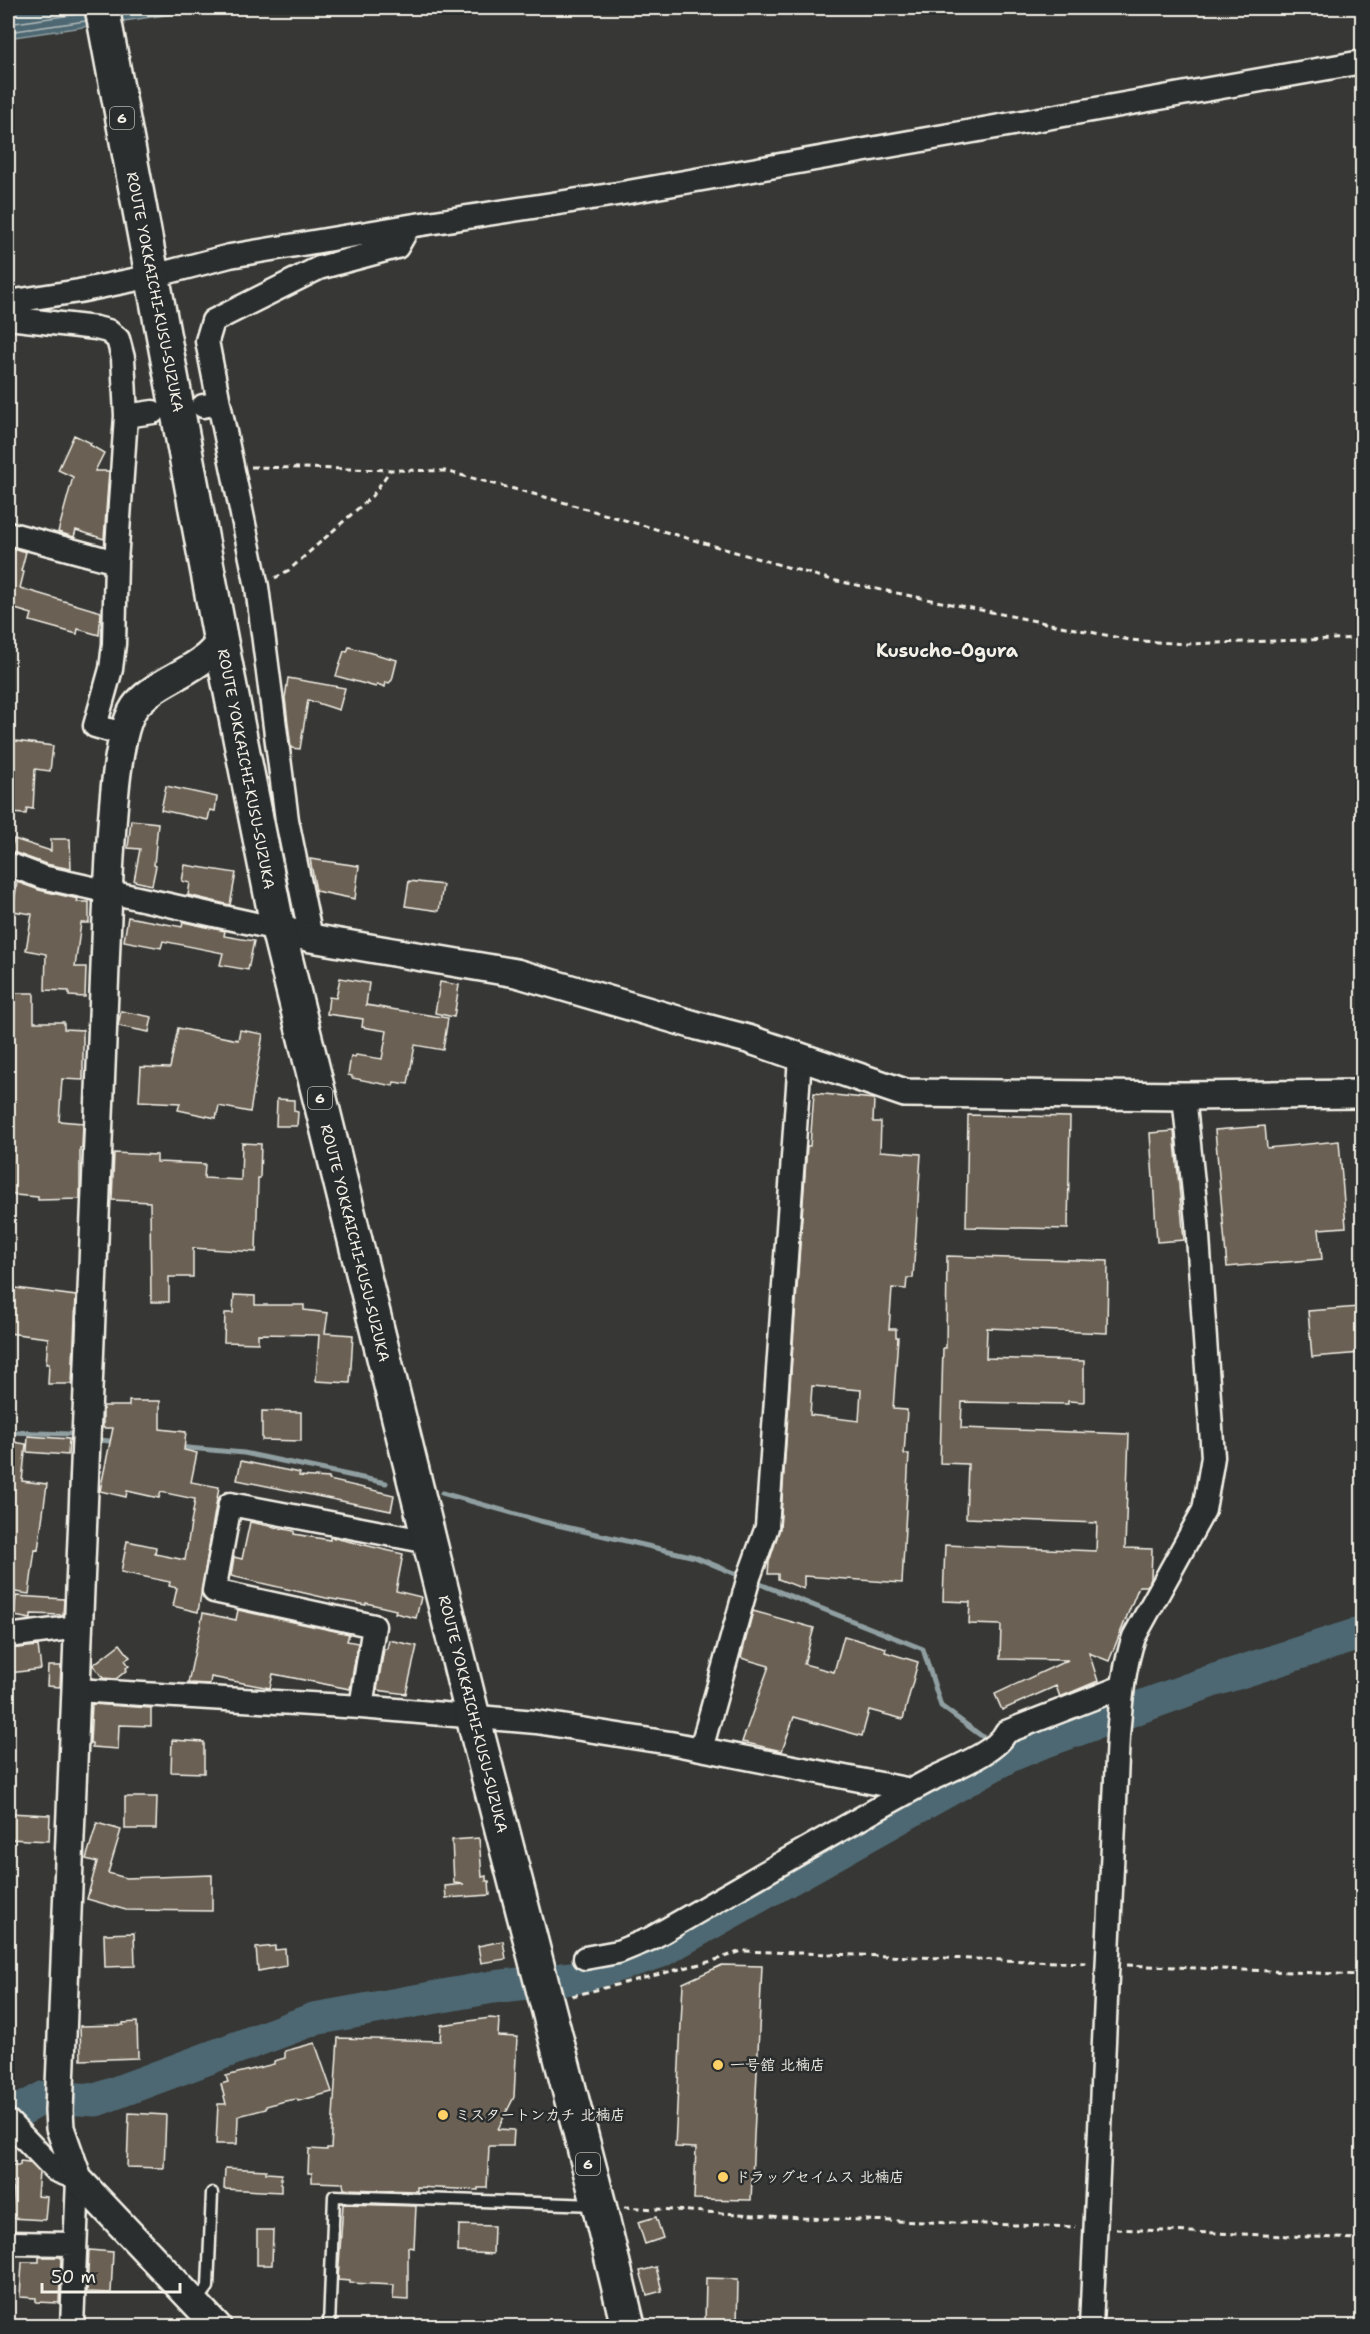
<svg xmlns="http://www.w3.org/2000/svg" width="1370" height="2334" viewBox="0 0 1370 2334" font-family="'Shantell Sans','Klee One',sans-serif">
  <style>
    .water { fill: #4e6872; stroke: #909fa1; stroke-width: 1.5 }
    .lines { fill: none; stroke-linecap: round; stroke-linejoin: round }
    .shore { stroke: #b2bab9; stroke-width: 1.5 }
    .stream { stroke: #909fa1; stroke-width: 5 }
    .river { stroke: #4e6872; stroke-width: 33 }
    .building { fill: #6b6052; stroke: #f4f1e8; stroke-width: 1.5; fill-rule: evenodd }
    .service-casing { stroke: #f4f1e8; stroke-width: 15 }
    .minor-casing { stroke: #f4f1e8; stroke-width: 27 }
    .tertiary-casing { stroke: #f4f1e8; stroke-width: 32 }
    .primary-casing { stroke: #f4f1e8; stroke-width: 38 }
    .path { stroke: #f4f1e8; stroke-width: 3; stroke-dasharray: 6 4.5; stroke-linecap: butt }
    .service { stroke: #2a2d2e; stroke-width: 10 }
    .minor { stroke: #2a2d2e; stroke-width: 22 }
    .tertiary { stroke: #2a2d2e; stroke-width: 27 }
    .primary { stroke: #2a2d2e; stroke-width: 33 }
    .poi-dot { fill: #ffd166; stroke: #2a2d2e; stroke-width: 2 }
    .labels { text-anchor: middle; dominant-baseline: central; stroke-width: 5; stroke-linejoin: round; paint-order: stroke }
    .shield { fill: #2a2d2e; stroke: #b7b6b0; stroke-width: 1.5 }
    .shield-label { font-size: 14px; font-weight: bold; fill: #f4f1e8 }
    .street-label { font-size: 15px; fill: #f4f1e8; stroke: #2a2d2e }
    .poi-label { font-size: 15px; font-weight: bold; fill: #f4f1e8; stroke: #2a2d2e; text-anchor: start }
    .quarter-label { font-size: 18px; font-weight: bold; fill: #f4f1e8; stroke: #2a2d2e }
  </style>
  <rect width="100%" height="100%" fill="#373735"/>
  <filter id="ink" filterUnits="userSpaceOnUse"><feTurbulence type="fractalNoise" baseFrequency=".0167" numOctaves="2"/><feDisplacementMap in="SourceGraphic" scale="12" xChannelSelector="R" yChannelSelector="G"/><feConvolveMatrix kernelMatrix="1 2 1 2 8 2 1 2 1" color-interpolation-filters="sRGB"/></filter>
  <g filter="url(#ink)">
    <!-- water -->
    <path class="water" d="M8,8H213L8,38Z"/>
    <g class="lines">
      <!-- shore -->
      <path class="shore" d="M8,24L85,13
        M8,32L86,21"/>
      <!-- stream -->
      <path class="stream" d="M8,1432L70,1434
        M101,1440L117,1442
        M177,1447L244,1453L386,1483
        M442,1493L540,1521L695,1557L743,1577
        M755,1582L923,1649L941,1706L991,1743
        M998,1748L1009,1756"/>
      <!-- river -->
      <path class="river" d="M8,2117L45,2097L96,2100L314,2019L493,1987L580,1977L659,1952L1009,1756L1038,1744L1212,1681L1362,1633"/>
    </g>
    <!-- building -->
    <path class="building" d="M74,435L91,443L90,445L104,453L95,471H109L104,539L76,530L74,537L58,532L73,477L58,470Z
      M8,547L26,552L21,571L24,572L20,588L101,612L99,635L78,629L77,634L30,621L32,614L15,609L13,616L8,615Z
      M349,647L397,660L392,680L389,683L386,682L385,687L377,684L376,687L336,676L344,651L347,652Z
      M288,678L345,688L339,710L308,700L300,749L291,748L285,698Z
      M8,740L53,746L50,771L35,769L33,809L27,808L26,814L8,813Z
      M166,786L217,797L215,811L210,810L208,820L161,810Z
      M131,820L158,823L154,865L156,866L152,885L134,881L140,849L128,848Z
      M14,839L51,851V839H70L71,869L46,864L10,851Z
      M310,859L359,866L355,899L316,891Z
      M185,865L236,873L230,905L188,895L190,883L182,881Z
      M409,881L443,885L439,911L405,906Z
      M17,882L39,890L78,899L77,902H89V923H81L75,967H86L85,997L69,996V991L45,990L46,954L26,950L32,914L13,911Z
      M128,917L182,927L183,922L225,931L224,936L254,941L248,970L220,965L223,953L163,941L161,948L124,941Z
      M340,978L369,983L366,1005L448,1018L443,1050L415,1045L408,1084L394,1082L393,1086L352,1078V1076L348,1075L351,1056L355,1057L356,1055L382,1059L387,1031L362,1027L363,1019L327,1014L329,997L336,998Z
      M440,982L459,985L454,1017L435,1013Z
      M13,993H34V1022H64V1029L83,1030V1080L62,1079L59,1121L83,1123L82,1148H80V1199L38,1200V1197L15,1195V1194L8,1193V1008H13Z
      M121,1011L152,1017L149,1032L118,1026Z
      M178,1028L238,1040L240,1030L263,1034L250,1112L219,1106L216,1118L178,1110L180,1103L139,1101L141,1067L170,1068Z
      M814,1093L874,1099L873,1122H881L880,1151L921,1154L913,1278H907L906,1289L892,1288L889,1329H896V1337H898L893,1409L907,1410L904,1454H909L902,1583L804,1576V1589L778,1579V1574H768L769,1562L780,1528L807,1146H810ZM812,1386L861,1390L859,1421L810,1415Z
      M277,1099L294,1100V1111L298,1112L297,1126H276Z
      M968,1115L1070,1117L1068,1229L966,1227Z
      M1265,1126L1267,1148L1339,1141L1346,1227L1319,1229L1322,1259L1227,1267L1215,1130Z
      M1174,1131L1184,1240L1157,1242L1150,1133Z
      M242,1143L261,1144L260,1178H258L256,1252L193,1248V1277H169V1302H151L150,1202L112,1200L114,1153L157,1155V1162L205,1164L204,1178L241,1180Z
      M947,1256L1108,1261L1107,1333L987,1328L986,1358L1084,1361V1402L1068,1401V1404L962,1402L961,1428L1129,1434L1125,1548L1152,1549L1151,1579L1147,1586H1139L1109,1661L1089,1653L1098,1681L1060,1697L1056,1686L1002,1710L995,1694L1068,1660L1000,1659L1001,1625L969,1624L970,1602L943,1601L945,1545L1096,1551L1097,1523L966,1518L968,1464L940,1463L943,1348H946Z
      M8,1287L76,1296L72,1384H48L49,1364H46L48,1338L8,1333Z
      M234,1295L255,1296V1305H304V1310L328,1313L325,1333L353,1335L350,1383L316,1381L319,1335L258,1334V1343L224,1342L225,1313H233Z
      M1359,1307L1362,1353L1312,1357L1308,1311Z
      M129,1401H160V1429L186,1432L184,1450L197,1453L191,1482L219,1487L198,1612L173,1606L177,1588L169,1586L170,1582L121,1572L127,1541L156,1547L155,1554L185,1560L195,1499L161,1492L159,1498L127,1491L126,1497L100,1491L113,1428H103V1406H129Z
      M262,1411L301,1412V1441L262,1440Z
      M28,1436L69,1439L68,1455L27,1452Z
      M8,1441L26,1444L22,1481L47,1484L38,1550L35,1549L29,1594L8,1591Z
      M241,1461L300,1473L299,1476L329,1478V1480L394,1495L391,1511L237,1480Z
      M250,1522L294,1531V1534L330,1540V1537L403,1554L396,1591L421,1597L416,1618L395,1613L396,1610L366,1603V1605L326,1598L231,1576L234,1557L242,1559Z
      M16,1596L64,1599L63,1615L31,1614V1619L14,1616Z
      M238,1610L349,1634L347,1641L358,1643L350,1689L273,1674L270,1688L211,1677L210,1684L188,1683L203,1613L236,1620Z
      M753,1611L814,1628L804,1664L834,1672L844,1636L886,1648L885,1652L918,1662L903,1719L869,1710L862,1736L794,1717L782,1751L742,1742L769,1666L741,1658Z
      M389,1640L417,1646L406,1694L377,1690L384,1649H387Z
      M120,1644L130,1657L125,1660L129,1666L126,1668L127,1670L116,1679L103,1678L93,1665Z
      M38,1646L41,1669L10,1673V1670L8,1671V1649Z
      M48,1666H61L60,1687L47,1686Z
      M92,1704L151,1708V1726L119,1725L118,1749L92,1747V1743H90Z
      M172,1740L204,1742V1773L171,1772Z
      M125,1797H157L156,1829H125Z
      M8,1813L50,1815L49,1841L8,1839Z
      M97,1823L121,1830L108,1873L126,1878L212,1875V1911L126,1910L87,1899L97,1862L86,1859Z
      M479,1838L482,1877L486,1876V1881H489L490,1895L446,1898L445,1886L464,1884L454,1883L452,1840Z
      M134,1933L135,1966L105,1967L104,1934Z
      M503,1941L506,1959L481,1963L478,1946Z
      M275,1946V1950L285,1949L286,1966L258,1971L256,1948Z
      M722,1965L762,1966L751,2200L694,2199L696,2148L675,2147L683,1983Z
      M490,2018L499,2019L498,2036L517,2037L514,2097L498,2129L514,2130L513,2146H489L487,2188H478V2190L417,2187V2191L344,2189L343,2183L312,2182V2173H308L309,2149L327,2150V2148H331L338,2038L440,2041L441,2025Z
      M137,2022L138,2058L81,2060L80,2026L123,2025V2023Z
      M315,2043L332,2092L298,2101L297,2099L285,2101L266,2106V2109L238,2116L237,2144H216L218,2104H226L221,2084L228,2082L226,2076L274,2064V2061L285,2058V2051Z
      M129,2113L166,2115L164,2168L127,2167Z
      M20,2161L29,2162L39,2172L37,2196L47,2197L45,2220L11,2218L14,2182L8,2181L9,2165H20Z
      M225,2168L266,2170V2173L281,2174V2192L224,2189Z
      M343,2204L416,2206L414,2248L408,2247V2300L393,2299L394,2285L350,2283V2281L338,2280Z
      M656,2217L663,2238L645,2244L638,2222Z
      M459,2225L494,2226L493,2254L458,2252Z
      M257,2230H273L272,2265H257Z
      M89,2250L113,2252L111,2293L87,2292Z
      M39,2257H61L59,2303L36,2302V2298L20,2297L22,2262H39Z
      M656,2267L662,2291L647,2295L640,2271Z
      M706,2278L738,2279L737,2326L705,2324Z"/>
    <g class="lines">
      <!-- service casing -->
      <g class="service-casing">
        <path id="service" d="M196,2303L208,2287L212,2193
          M329,2326L334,2196L596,2205"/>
      </g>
      <!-- minor casing -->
      <g class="minor-casing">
        <path id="minor" d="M8,302L79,291L153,276L230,256L409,226L617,194L1362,62
          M8,318L96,328L108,331L118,339L123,358L126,416L116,562L114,644L111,669L95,726L123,734
          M219,403L257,587L287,820L311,938
          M203,406L219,403L207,341L213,321L319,268L397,247L409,226
          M126,416L153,412
          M8,533L116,562
          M8,864L42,877L278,929
          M8,1636L78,1627
          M76,1690L361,1707L536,1722L670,1743L911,1790
          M361,1707L374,1626L214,1591L230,1504L429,1542
          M701,1749L749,1577L767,1527L800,1058
          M585,1958L618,1952L650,1939C745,1885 838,1829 934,1778C954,1768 997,1752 1006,1732L1122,1687
          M8,2121L55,2170L78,2179L72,2326
          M8,2243L75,2244
          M1091,2326L1118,1736C1121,1702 1123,1669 1134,1637L1204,1510L1213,1457L1197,1222L1184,1096"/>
      </g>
      <!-- tertiary casing -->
      <g class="tertiary-casing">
        <path id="tertiary" d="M278,929L311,938L516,973L698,1026L748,1039L905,1093L1184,1096L1362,1094
          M217,2326L78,2179L60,2128L59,2111L108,892C111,851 113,731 137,704C156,683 184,675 205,658C211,653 216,647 221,642"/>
      </g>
      <!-- primary casing -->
      <g class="primary-casing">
        <path id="primary" d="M102,8L221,642L278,929L473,1717L599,2205L628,2326"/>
      </g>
      <!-- path -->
      <path class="path" d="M251,467L445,471L545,497L832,580L1130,640L1186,644L1362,638
        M275,578L289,570L372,496L391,469
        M1127,1965L1362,1975
        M572,1996L712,1961L742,1951L1087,1963
        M624,2207L803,2218L1076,2227
        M1116,2229L1362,2239"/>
      <!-- service -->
      <use href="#service" class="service"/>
      <!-- minor -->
      <use href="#minor" class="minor"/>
      <!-- tertiary -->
      <use href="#tertiary" class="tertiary"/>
      <!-- primary -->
      <use href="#primary" class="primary"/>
    </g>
  </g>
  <!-- markers -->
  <g class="poi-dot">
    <circle cx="718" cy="2065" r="6"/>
    <circle cx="443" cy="2115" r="6"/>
    <circle cx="723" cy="2177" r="6"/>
  </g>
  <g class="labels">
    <!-- shield labels -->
    <g class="shield">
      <rect x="110" y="107" width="24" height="22" rx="4.5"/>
      <rect x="308" y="1087" width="24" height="22" rx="4.5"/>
      <rect x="576" y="2153" width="24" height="22" rx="4.5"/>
    </g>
    <g class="shield-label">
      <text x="122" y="118">6</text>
      <text x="320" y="1098">6</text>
      <text x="588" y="2164">6</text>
    </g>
    <!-- street labels -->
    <g class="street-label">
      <text transform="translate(155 292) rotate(79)">ROUTE YOKKAICHI-KUSU-SUZUKA</text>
      <text transform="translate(246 769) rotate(79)">ROUTE YOKKAICHI-KUSU-SUZUKA</text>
      <text transform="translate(355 1243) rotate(76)">ROUTE YOKKAICHI-KUSU-SUZUKA</text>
      <text transform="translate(473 1714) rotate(76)">ROUTE YOKKAICHI-KUSU-SUZUKA</text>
    </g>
    <!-- poi labels -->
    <g class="poi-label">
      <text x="730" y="2065">一号舘 北楠店</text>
      <text x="455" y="2115">ミスタートンカチ 北楠店</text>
      <text x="735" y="2177">ドラッグセイムス 北楠店</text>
    </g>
    <!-- quarter labels -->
    <g class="quarter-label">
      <text x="947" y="651">Kusucho-Ogura</text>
    </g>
  </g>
  <!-- margin -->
  <rect width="1370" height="2334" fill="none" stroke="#2a2d2e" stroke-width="30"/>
  <rect x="15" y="15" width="1340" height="2304" fill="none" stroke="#f4f1e8" stroke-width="2" filter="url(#ink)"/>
  <!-- scale -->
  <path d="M42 2283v9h138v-9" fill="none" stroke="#f4f1e8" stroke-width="3"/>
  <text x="51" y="2283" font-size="18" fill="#f4f1e8" stroke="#2a2d2e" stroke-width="4.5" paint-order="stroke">50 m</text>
</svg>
